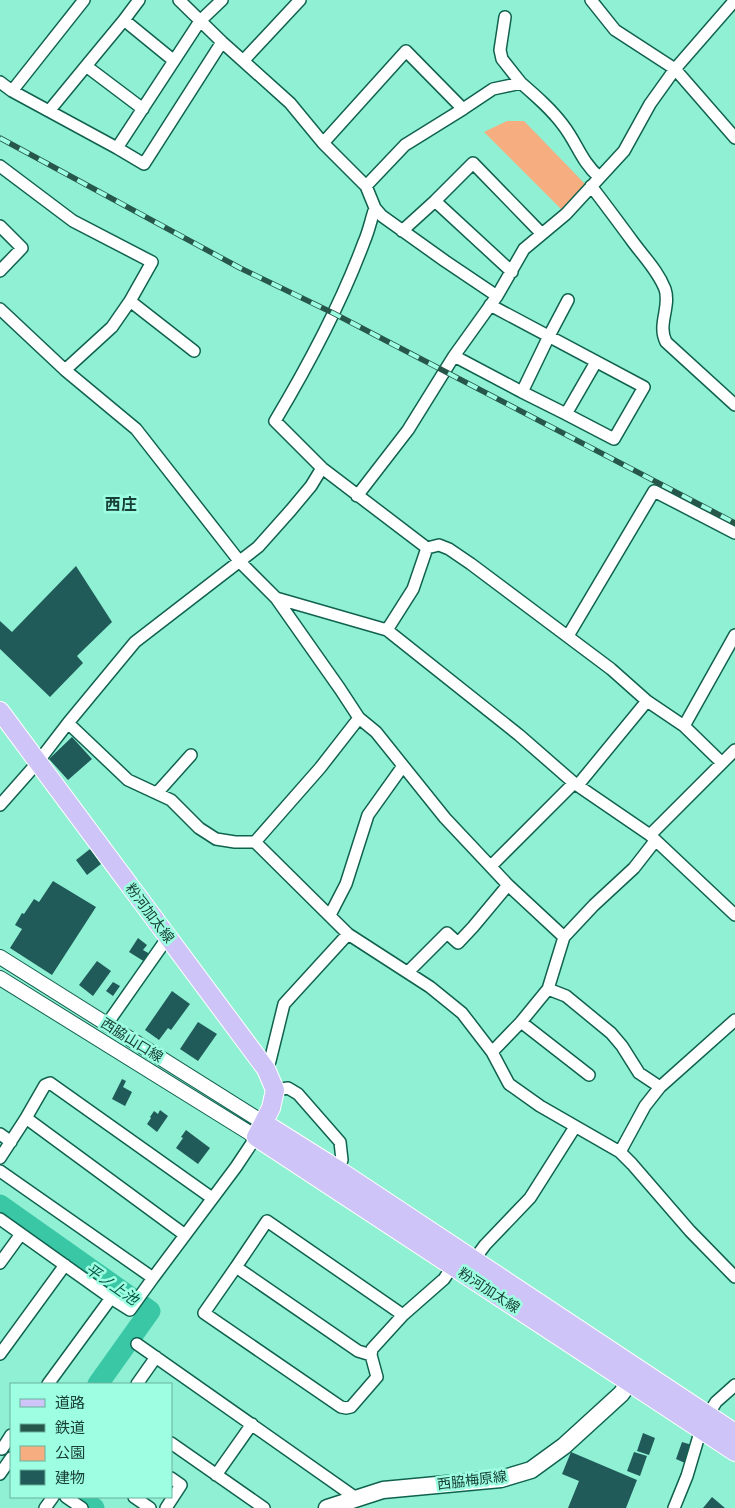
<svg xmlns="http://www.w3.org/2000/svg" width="735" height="1508" viewBox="0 0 735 1508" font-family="Ubuntu,'Noto Sans JP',sans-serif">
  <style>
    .green { fill: #f6ad7f }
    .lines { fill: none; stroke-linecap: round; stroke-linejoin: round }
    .river { stroke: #39c7a5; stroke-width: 21 }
    .building { fill: #205b59 }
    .minor-casing { stroke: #10624f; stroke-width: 14 }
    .tertiary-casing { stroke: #10624f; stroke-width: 16 }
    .secondary-casing { stroke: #10624f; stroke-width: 19 }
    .primary-casing { stroke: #fff; stroke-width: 20 }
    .minor { stroke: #fff; stroke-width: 11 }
    .tertiary { stroke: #fff; stroke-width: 14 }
    .secondary { stroke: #fff; stroke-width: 16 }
    .primary { stroke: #cec4f7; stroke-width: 18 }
    .rail-casing { stroke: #275749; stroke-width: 5.5 }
    .rail { stroke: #9efee1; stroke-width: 4; stroke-dasharray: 11; stroke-linecap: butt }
    .labels { text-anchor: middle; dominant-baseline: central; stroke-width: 5; stroke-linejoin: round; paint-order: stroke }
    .street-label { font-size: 14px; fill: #184136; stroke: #9efee1 }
    .water-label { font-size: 15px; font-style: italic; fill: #065746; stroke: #9efee1 }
    .quarter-label { font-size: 16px; font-weight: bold; fill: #184136; stroke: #9efee1 }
  </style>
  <rect width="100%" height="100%" fill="#90f0d4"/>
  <!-- green -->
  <path class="green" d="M507,121H524L587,186L563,211L484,132Z"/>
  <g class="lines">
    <!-- river -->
    <path class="river" d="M0,1205L150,1311L98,1384
      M77,1497L94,1508"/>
  </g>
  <!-- building -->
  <path class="building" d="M76,566L112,622L77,656L83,663L50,697L0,649V621L12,632Z
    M72,737L92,759L68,780L49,759Z
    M90,849L101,864L87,875L76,860Z
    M53,881L96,907L52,975L10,948L22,929L15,925L22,913L24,914L34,899L39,902Z
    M138,938L147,945L143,950L150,954L145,962L129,952Z
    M97,961L111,971L93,996L79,985Z
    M113,982L120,986L113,996L106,991Z
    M172,991L190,1004L171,1030L168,1028L159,1040L145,1030Z
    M198,1022L217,1034L198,1061L180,1049Z
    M122,1079L126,1081L123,1087L132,1092L125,1106L112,1099Z
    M160,1110L168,1116L157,1132L147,1124L151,1118L150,1117L154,1111L158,1114Z
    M186,1130L210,1148L198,1164L176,1148L183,1138L181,1137Z
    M643,1433L655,1438L649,1455L637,1451Z
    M682,1442L692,1445L685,1463L676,1459Z
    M571,1452L637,1480L626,1508H568L579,1481L562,1474Z
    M634,1452L647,1456L640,1476L627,1471Z
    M712,1497L725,1508H703Z"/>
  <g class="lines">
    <!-- minor casing -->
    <g class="minor-casing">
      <path id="minor" d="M179,0L222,42L290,103L323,143L366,186L375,208L382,216L445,261L497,296
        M591,0L615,30L675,69L735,138
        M505,17L500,50L502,59L521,83
        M124,20L139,0
        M243,61L300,0
        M86,66L124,20L173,60
        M0,82L12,91L117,148L200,21L222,0
        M12,91L84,0
        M463,109L493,89L521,83C536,96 551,109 563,125C577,143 581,161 599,177
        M49,111L86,66L143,109
        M323,143L406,51L463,109L405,145L366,186
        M117,148L144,164L222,42
        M0,166L73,221L152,262L130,301L194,351
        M591,186C605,204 619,223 633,242C644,257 658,271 665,289C671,307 657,324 666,342L735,405
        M435,201L512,272
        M375,208C371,219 369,231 364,242C341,304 309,364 275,421L322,468L427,548L439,545L449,549L471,564L611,669L647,701L684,726L722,763
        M0,226L22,248L0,271
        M402,231L435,201L473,163L542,234
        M490,305L644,387L614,439L566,414
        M0,309L65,370L136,429L240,562L276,598L340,689L359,718L376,732L445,818L508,885L564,937
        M454,356L522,392L549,336L568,300
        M65,370L112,327L130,301
        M522,392L566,414L596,362
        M357,496L408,430L454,356L497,296L524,249L566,214L624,151L650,104L675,69L735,0
        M276,598L387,630L413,589L427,548
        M387,630L519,735L574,783L650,835L735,915
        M568,636L654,491L735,533
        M68,723L128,780L171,800L199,828L216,839L235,842H255L348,934L430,987L462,1013L492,1052L509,1084L540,1106L620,1152L632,1164L690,1231L735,1277
        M684,726L735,635
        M578,785L647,701
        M157,793L191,755
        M0,805L38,762L68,723L135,642L258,547L291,510L311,486L322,468
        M650,835L735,750
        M255,842L320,768L359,718
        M491,866L574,783
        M330,915L346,884L368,815L403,766
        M408,972L447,933L458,943L473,927L508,885
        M548,989L566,996L611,1033L622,1046L639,1073L660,1087
        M521,1022L589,1075
        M107,1024L168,937
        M492,1052L521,1022L548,989L564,937L594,905L634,868L655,841
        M266,1069L270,1061L284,1004L348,934
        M275,1090L288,1088L298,1094L340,1142L342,1160L337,1169
        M26,1118L45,1085L50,1083L212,1198
        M0,1134L11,1142
        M620,1152L645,1106L660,1087L735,1020
        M0,1158L26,1118L185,1235
        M0,1171L153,1278L236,1167L256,1137
        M0,1219L111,1298L130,1310L153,1278
        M474,1260L485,1245L530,1198L575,1127
        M0,1263L21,1234
        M236,1267L204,1313L341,1407L346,1408L351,1407L377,1377L371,1355L372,1349L403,1315L444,1279L456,1261
        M137,1344L356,1498
        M0,1354L65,1265
        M371,1355L358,1351L236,1267L267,1221L403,1315
        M48,1384L111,1298
        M137,1384L156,1357
        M171,1443L264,1508
        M2,1449L11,1435
        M0,1474L11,1458
        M216,1475L252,1424
        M66,1497L82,1508
        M134,1497L150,1508
        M45,1508L53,1497
        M166,1508L181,1485L171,1478
        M674,1508L687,1476L701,1429L708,1415L716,1402L735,1385"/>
    </g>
    <!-- tertiary casing -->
    <g class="tertiary-casing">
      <path id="tertiary" d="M0,957L264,1123
        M0,978L256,1137"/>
    </g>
    <!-- secondary casing -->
    <g class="secondary-casing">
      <path id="secondary" d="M327,1508L383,1490L501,1479L531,1470L564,1446L621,1394L636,1373"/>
    </g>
    <!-- primary casing -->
    <g class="primary-casing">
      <path id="primary" d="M0,711L266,1069L275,1090L271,1108L256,1137L735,1452
        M264,1123L337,1169L735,1433"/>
    </g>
    <!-- minor -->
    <use href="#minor" class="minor"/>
    <!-- tertiary -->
    <use href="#tertiary" class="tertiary"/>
    <!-- secondary -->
    <use href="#secondary" class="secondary"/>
    <!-- primary -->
    <use href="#primary" class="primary"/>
    <!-- rail casing -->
    <g class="rail-casing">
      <path id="rail" d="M0,138L240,268L333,313L735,523"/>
    </g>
    <!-- rail -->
    <use href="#rail" class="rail"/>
  </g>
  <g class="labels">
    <!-- street labels -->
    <g class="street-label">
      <text transform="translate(150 913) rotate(53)">粉河加太線</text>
      <text transform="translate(132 1040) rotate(32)">西脇山口線</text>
      <text transform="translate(489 1290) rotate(33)">粉河加太線</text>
      <text transform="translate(472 1480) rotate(-7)">西脇梅原線</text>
    </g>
    <!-- water labels -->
    <g class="water-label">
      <text transform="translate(112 1284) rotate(35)">平ノ上池</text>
    </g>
    <!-- quarter labels -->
    <g class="quarter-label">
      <text x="121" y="504">西庄</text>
    </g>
  </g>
  <!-- legend -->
  <rect x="10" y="1383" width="162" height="115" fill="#9efee1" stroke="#68b29d"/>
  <rect x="20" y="1399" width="25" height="8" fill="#cec4f7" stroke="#68b29d"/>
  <text x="55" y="1408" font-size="15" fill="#184136">道路</text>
  <rect x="20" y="1424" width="25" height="8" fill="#275749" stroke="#68b29d"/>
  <text x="55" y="1433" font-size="15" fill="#184136">鉄道</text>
  <rect x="20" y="1446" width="25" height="15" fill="#f6ad7f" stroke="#68b29d"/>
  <text x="55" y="1458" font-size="15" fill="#184136">公園</text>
  <rect x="20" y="1470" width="25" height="15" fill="#205b59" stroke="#68b29d"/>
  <text x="55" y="1483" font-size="15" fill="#184136">建物</text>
</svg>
